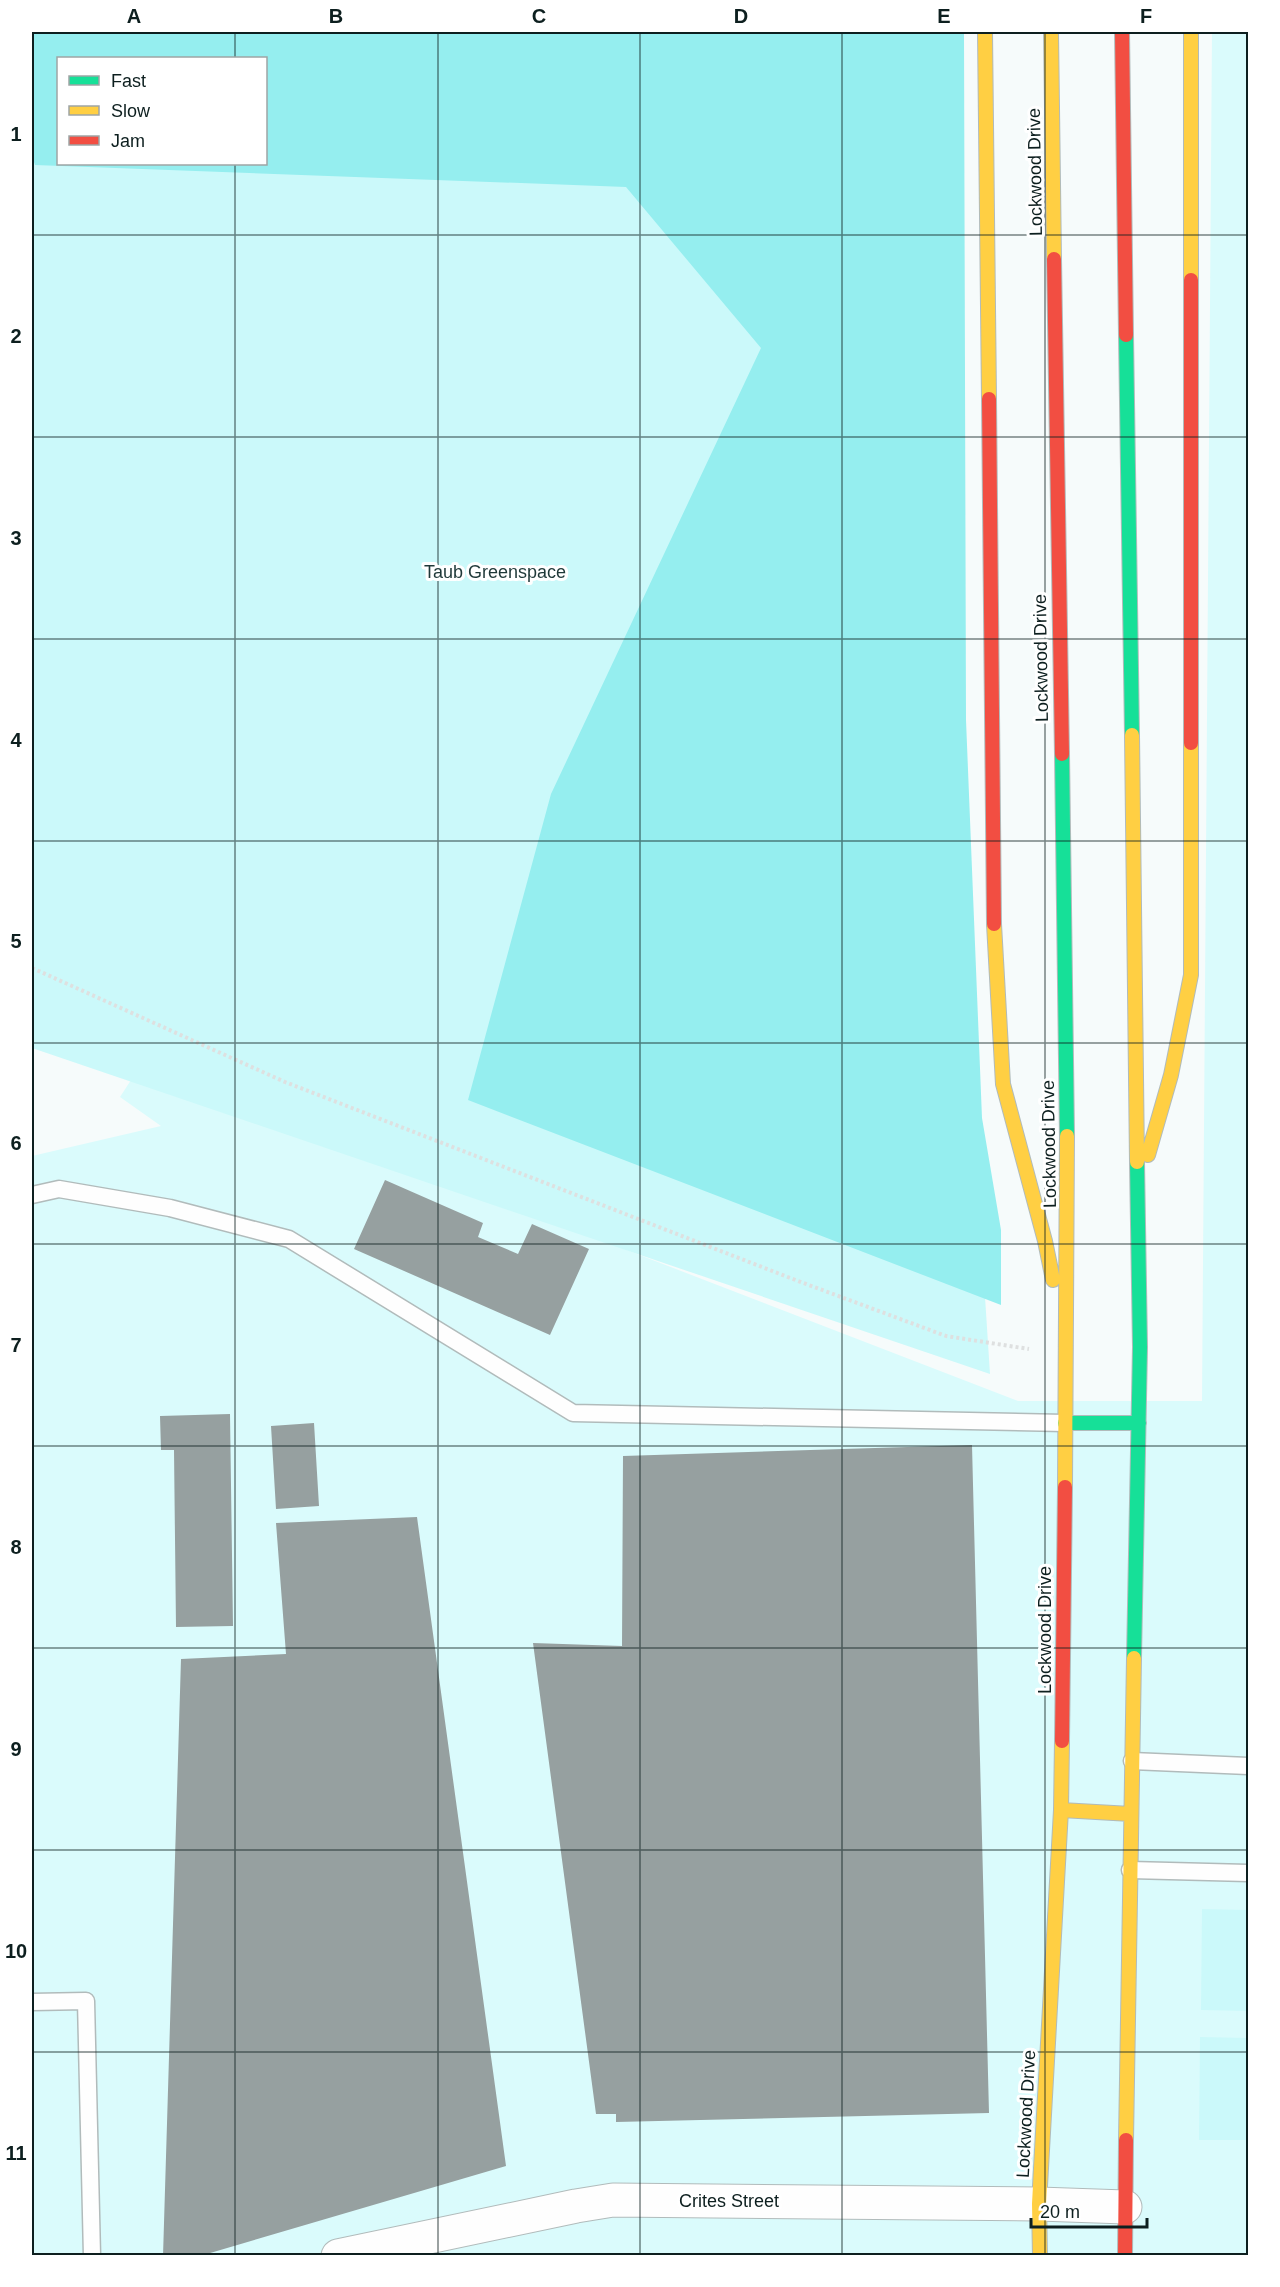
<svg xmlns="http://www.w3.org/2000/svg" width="1280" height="2287" viewBox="0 0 1280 2287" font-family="Arial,sans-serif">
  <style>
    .built { fill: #dafbfc }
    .green { fill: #cbf9fa; fill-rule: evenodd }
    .forest { fill: #95eeef; fill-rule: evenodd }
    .building { fill: #96a0a0 }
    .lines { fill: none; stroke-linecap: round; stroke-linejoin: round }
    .lane-casing { stroke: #b1bbbb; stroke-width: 19 }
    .street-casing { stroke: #b1bbbb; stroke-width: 35 }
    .fast-casing { stroke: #b1bbbb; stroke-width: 16 }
    .slow-casing { stroke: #b1bbbb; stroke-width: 16 }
    .jam-casing { stroke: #b1bbbb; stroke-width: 16 }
    .path { stroke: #dee0e0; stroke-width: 4; stroke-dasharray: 3 3; stroke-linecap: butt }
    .lane { stroke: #fefefe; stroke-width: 16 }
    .street { stroke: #fefefe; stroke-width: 33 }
    .fast { stroke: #16e098; stroke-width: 14 }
    .slow { stroke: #ffcf43; stroke-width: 14 }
    .jam { stroke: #f24e42; stroke-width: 14 }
    .grid { fill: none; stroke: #0d1f1f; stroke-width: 1.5; stroke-opacity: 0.55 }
    .labels { text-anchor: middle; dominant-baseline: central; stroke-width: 6; stroke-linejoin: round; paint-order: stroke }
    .street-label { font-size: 18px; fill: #0d1f1f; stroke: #fff }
    .park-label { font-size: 18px; fill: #1f3939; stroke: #fff }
    .neatline { fill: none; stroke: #0d1f1f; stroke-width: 2 }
    .grid-label { font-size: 20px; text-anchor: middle; font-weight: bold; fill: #0d1f1f }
  </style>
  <rect width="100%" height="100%" fill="#f6fbfb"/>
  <!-- built -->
  <path class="built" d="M1212,32H1248V2255H32V1156L161,1126L120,1097L142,1063L1018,1401H1202Z"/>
  <!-- green -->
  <path class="green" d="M32,32H964L955,833L990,1374L32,1048ZM58,58H266V164H58Z
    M1202,1909L1248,1910V2011L1201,2010Z
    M1200,2037L1248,2038V2140H1199Z"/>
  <!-- forest -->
  <path class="forest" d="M32,32H964L966,720L982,1118L1001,1230V1305L468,1100L551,794L761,348L626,187L35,165L32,156ZM58,58H266V164H58Z"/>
  <!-- building -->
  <path class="building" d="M385,1180L483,1223L478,1237L518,1254L532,1224L589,1249L550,1335L354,1249Z
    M230,1414L233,1626L176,1627L174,1450H161L160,1416Z
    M314,1423L319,1506L276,1509L271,1426Z
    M972,1445L989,2113L616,2122V2114H596L533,1643L622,1646L623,1456Z
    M417,1517L506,2166L200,2256H163L181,1659L286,1654L276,1523Z"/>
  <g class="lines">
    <!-- lane casing -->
    <g class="lane-casing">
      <path id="lane" d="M32,1195L59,1189L170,1208L289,1239L573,1413L1065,1423
        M1132,1761L1248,1766
        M1130,1870L1248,1873
        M32,2002L86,2001L92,2256"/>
    </g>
    <!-- street casing -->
    <g class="street-casing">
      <path id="street" d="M338,2256L576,2206L613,2200L1039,2204L1125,2207"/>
    </g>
    <!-- fast casing -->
    <g class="fast-casing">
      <path id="fast" d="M1126,335L1132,735
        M1062,754L1067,1136
        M1065,1423H1139
        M1134,1658L1140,1347L1137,1162"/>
    </g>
    <!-- slow casing -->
    <g class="slow-casing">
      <path id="slow" d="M985,32L989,399
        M1051,32L1054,259
        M1191,32V280
        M1132,735L1137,1162
        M994,924L1003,1084L1045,1241L1053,1280
        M1148,1155L1171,1075L1191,975V743
        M1065,1487L1067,1136
        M1061,1810L1131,1814
        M1126,2140L1134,1658
        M1040,2256L1039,2204L1061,1810L1062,1741"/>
    </g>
    <!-- jam casing -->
    <g class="jam-casing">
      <path id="jam" d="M1122,32L1126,335
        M1054,259L1062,754
        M1191,280V743
        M989,399L994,924
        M1062,1741L1065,1487
        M1125,2256L1126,2140"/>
    </g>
    <!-- path -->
    <path class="path" d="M32,968L285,1082L798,1281L946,1336L1029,1349"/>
    <!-- lane -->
    <use href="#lane" class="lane"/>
    <!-- street -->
    <use href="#street" class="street"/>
    <!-- fast -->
    <use href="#fast" class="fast"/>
    <!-- slow -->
    <use href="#slow" class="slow"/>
    <!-- jam -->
    <use href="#jam" class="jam"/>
  </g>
  <!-- grid -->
  <path class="grid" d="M235,32V58M438,32V2256M640,32V2256M842,32V2256M1045,32V2256M235,164V2256M32,235H1248M32,437H1248M32,639H1248M32,841H1248M32,1043H1248M32,1244H1248M32,1446H1248M32,1648H1248M32,1850H1248M32,2052H1248"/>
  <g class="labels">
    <!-- street labels -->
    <g class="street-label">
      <text transform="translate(1035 172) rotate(-91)">Lockwood Drive</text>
      <text transform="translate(1041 658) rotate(-91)">Lockwood Drive</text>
      <text transform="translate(1049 1144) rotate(-91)">Lockwood Drive</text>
      <text transform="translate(1045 1630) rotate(-90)">Lockwood Drive</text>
      <text transform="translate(1026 2114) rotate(-87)">Lockwood Drive</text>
      <text x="729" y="2201">Crites Street</text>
    </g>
    <!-- park labels -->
    <g class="park-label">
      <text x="495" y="572">Taub Greenspace</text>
    </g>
  </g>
  <!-- border -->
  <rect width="1280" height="2287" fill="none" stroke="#ffffff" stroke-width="66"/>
  <!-- legend -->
  <rect x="57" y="57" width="210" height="108" fill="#ffffff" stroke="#9ea5a5" stroke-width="1.5"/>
  <rect x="69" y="76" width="30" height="9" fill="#16e098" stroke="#9ea5a5" stroke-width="1.5"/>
  <text x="111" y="87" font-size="18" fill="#0d1f1f">Fast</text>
  <rect x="69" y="106" width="30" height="9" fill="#ffcf43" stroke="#9ea5a5" stroke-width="1.5"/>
  <text x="111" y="117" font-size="18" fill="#0d1f1f">Slow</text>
  <rect x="69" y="136" width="30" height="9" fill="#f24e42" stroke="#9ea5a5" stroke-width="1.5"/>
  <text x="111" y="147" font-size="18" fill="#0d1f1f">Jam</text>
  <!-- scale -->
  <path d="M1031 2218v9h116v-9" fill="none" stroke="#0d1f1f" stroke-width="3"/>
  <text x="1040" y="2218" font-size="18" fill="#0d1f1f" stroke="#ffffff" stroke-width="4.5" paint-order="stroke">20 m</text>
  <rect x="33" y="33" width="1214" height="2221" class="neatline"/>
  <g class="grid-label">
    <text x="134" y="23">A</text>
    <text x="336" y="23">B</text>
    <text x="539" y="23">C</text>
    <text x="741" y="23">D</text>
    <text x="944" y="23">E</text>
    <text x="1146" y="23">F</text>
    <text x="16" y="141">1</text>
    <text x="16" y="343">2</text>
    <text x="16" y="545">3</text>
    <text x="16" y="747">4</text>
    <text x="16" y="948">5</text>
    <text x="16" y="1150">6</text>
    <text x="16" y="1352">7</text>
    <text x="16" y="1554">8</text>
    <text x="16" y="1756">9</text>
    <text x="16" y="1958">10</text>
    <text x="16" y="2160">11</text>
  </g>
</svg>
